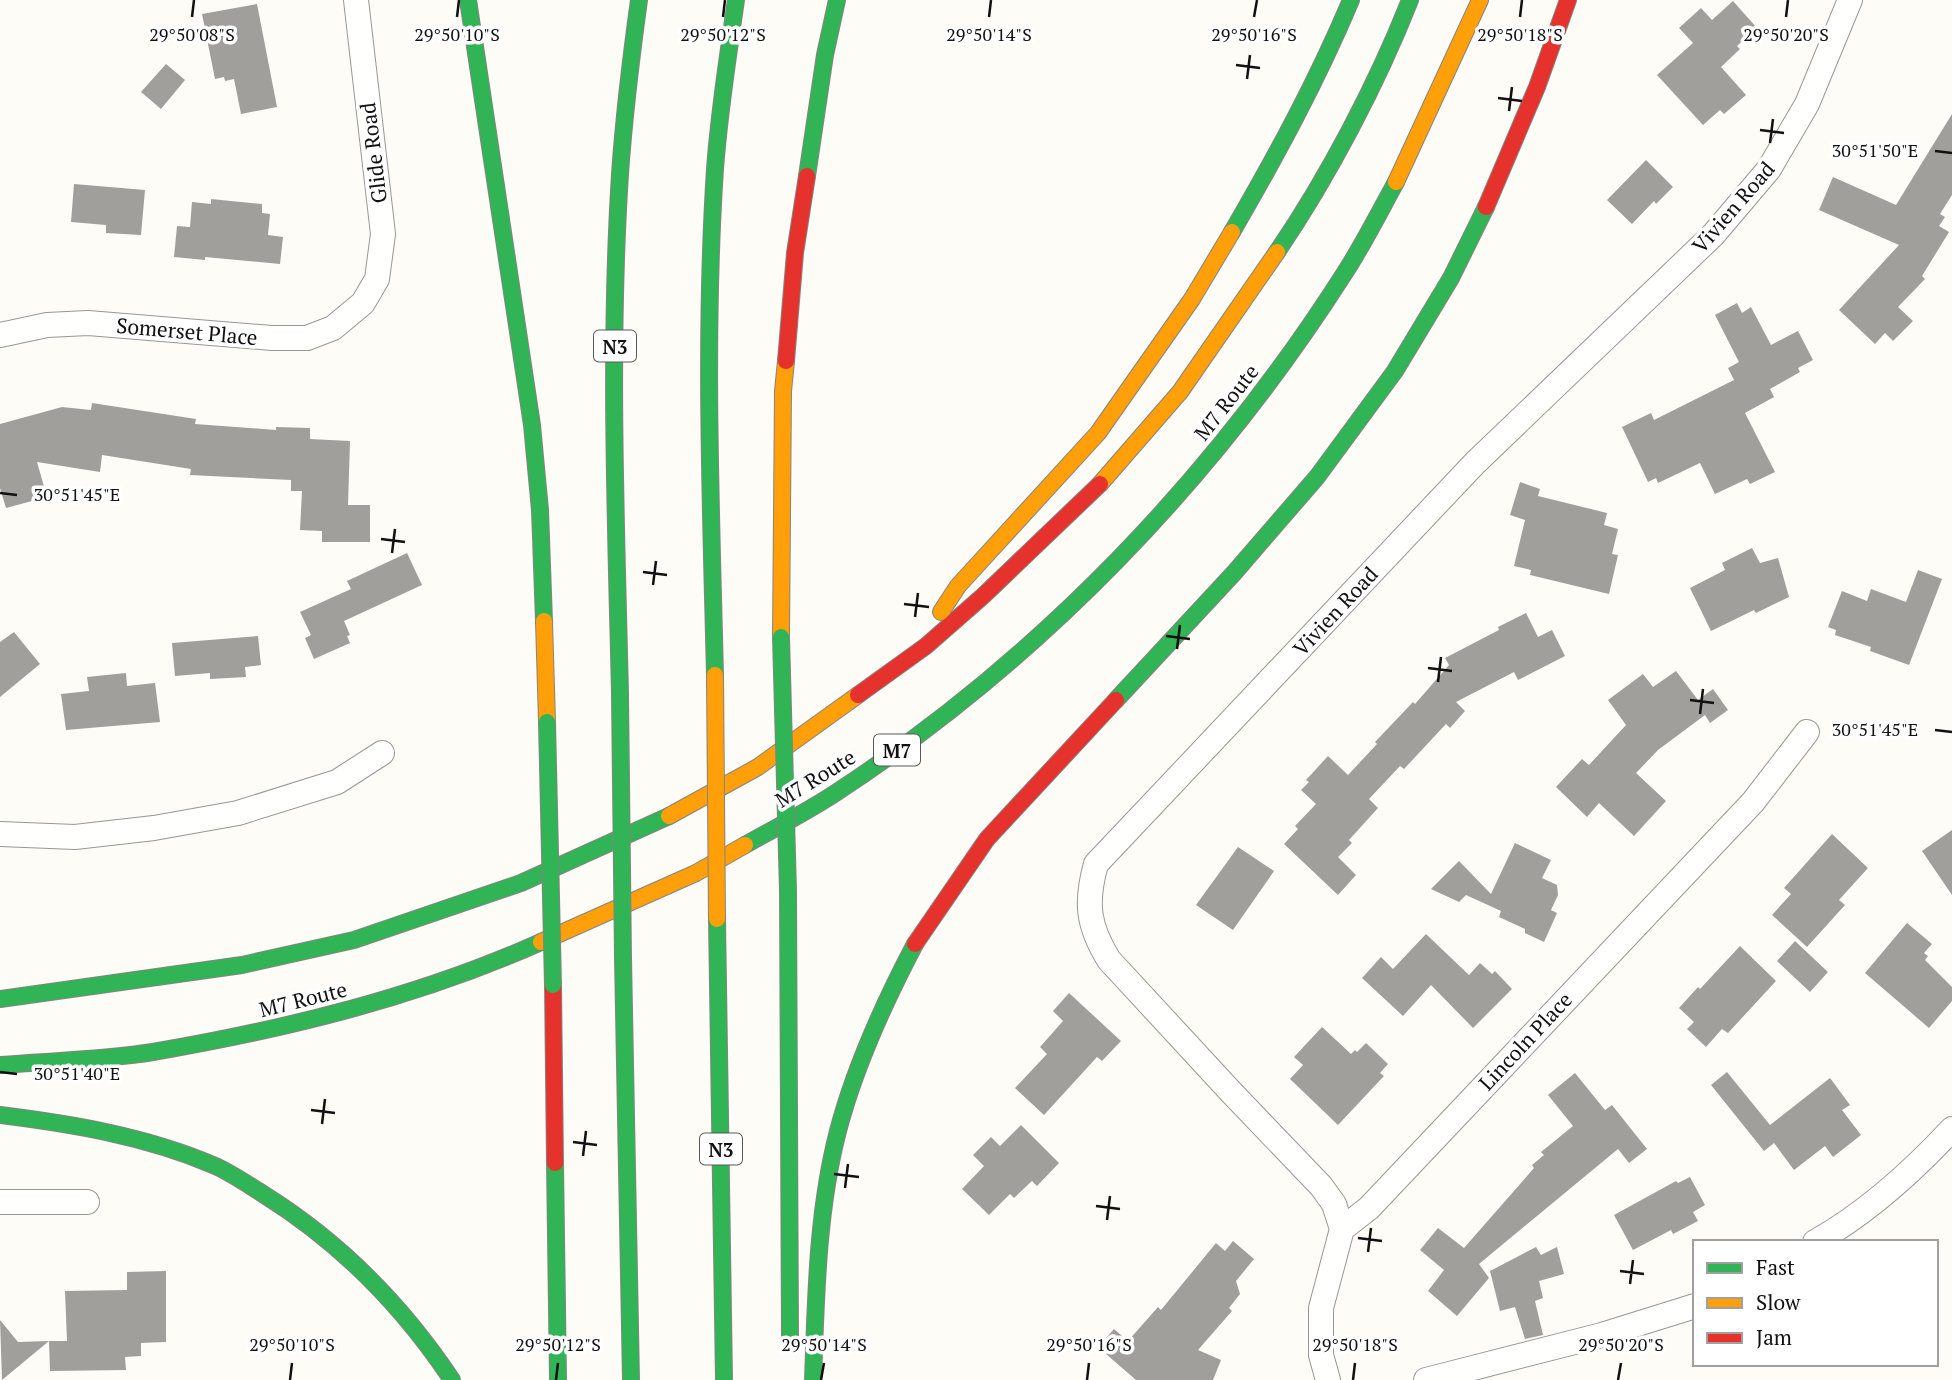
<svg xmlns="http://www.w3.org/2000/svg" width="1952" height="1380" viewBox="0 0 1952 1380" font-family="'PT Serif',serif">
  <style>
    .building { fill: #a19f9c }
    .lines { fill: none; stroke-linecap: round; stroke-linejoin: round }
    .street-casing { stroke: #979795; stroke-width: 26 }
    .fast-casing { stroke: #858482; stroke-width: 18 }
    .slow-casing { stroke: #858482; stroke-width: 18 }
    .jam-casing { stroke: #858482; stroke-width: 18 }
    .street { stroke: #fffffe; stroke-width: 24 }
    .fast { stroke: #30b455; stroke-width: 16 }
    .slow { stroke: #ff9f0a; stroke-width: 16 }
    .jam { stroke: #e5322d; stroke-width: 16 }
    .fast-bridge-casing { stroke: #858482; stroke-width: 18; stroke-linecap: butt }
    .slow-bridge-casing { stroke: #858482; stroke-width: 18; stroke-linecap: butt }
    .fast-bridge { stroke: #30b455; stroke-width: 16 }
    .slow-bridge { stroke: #ff9f0a; stroke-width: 16 }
    .ticks { fill: none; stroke: #111; stroke-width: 2.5 }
    .labels { text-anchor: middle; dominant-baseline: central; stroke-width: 7; stroke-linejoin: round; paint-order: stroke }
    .shield { fill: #fff; stroke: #585858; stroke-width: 2 }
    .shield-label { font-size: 19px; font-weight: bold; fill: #111 }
    .street-label { font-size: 21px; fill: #111; stroke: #fff }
    .ticks-label { font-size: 18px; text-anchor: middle; fill: #111; stroke: #fff; stroke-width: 7; stroke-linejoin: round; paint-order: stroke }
  </style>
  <rect width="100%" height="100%" fill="#fdfcf7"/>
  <!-- building -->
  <path class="building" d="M1733,1L1757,28L1737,46L1740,49L1721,67L1746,95L1724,114L1720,110L1703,125L1657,75L1693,43L1679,28L1701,8L1712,20Z
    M257,4L277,107L241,114L234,79L225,81L224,77L215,79L202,14Z
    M166,64L185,80L161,109L141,92Z
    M1952,114V195L1940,214L1945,217L1939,226L1949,232L1922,276L1925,279L1898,307L1913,321L1893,341L1885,333L1875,344L1839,310L1899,245L1819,210L1833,177L1896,205Z
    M1646,160L1673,187L1656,204L1654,201L1632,224L1607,200Z
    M74,184L145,190L141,235L106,233V225L71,222Z
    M211,199L262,204V213L270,214L268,235L283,237L280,264L205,257V260L174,257L177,226L190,227L192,202L211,204Z
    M1737,303L1742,313L1751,307L1771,345L1798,331L1813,360L1798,368L1800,372L1770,389L1774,397L1745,413L1775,472L1750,484L1747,479L1715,494L1700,463L1658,483L1656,478L1648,482L1622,427L1651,413L1654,420L1734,380L1728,368L1739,362L1715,315Z
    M92,403L196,419L195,424L276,430V427L310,428V439L350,441L348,505H370V542H322V531L300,530L302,491H291V480L190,475L191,469L102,455L100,472L37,462L47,497L6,508L0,488V424L62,407L91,410Z
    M1520,482L1540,489L1538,496L1607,513L1604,525L1618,529L1612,554L1618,555L1609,594L1530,575L1531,570L1514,566L1525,520L1510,515Z
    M1752,548L1760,563L1778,558L1789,597L1756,613L1754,610L1711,631L1690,588L1725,570L1722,563Z
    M407,553L422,585L344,621L350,635L347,636L350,643L314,659L305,638L311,635L300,612L351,589L347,581Z
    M1918,570L1942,579L1909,665L1870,651L1871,647L1835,635L1836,630L1828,627L1842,591L1867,601L1871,589L1906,602Z
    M1526,613L1538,637L1552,630L1565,656L1518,680L1514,672L1456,702L1465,711L1450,728L1446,724L1404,769L1400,766L1369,799L1378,808L1349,840L1352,843L1338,857L1356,875L1338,895L1284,844L1298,829L1295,826L1316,804L1301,790L1309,782L1306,780L1328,756L1348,775L1377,744L1375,742L1413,702L1415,704L1449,665L1445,658L1499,630L1498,627Z
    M14,632L40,664L0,697V642Z
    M258,636L261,665L245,667L246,677L210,679V673L175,676L172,643Z
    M1676,671L1698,700L1713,689L1728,710L1710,723L1705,715L1658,750L1636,773L1666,801L1634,836L1599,803L1587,817L1556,787L1582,759L1589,765L1626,725L1608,700L1643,674L1653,687Z
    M126,673L127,686L155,683L160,722L66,730L61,694L89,691L87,677Z
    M1952,830V895L1922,851Z
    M1832,834L1868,868L1839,900L1845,905L1807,947L1772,915L1791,894L1784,888Z
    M1515,843L1551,860L1542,878L1557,885L1558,895L1551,910L1557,913L1544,942L1525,933V929L1499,917L1501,911L1466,895L1459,902L1431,889L1459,861L1491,894Z
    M1238,847L1274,871L1233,930L1196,905Z
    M1907,923L1932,944L1924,953L1928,956L1925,960L1952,987V1001L1929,1028L1865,973Z
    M1426,934L1469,975L1480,963L1492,974L1495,971L1512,989L1473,1028L1431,985L1403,1016L1362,978L1381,957L1393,969Z
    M1795,941L1828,972L1810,992L1777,961Z
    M1740,946L1776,981L1728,1033L1722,1029L1706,1047L1687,1029L1694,1022L1679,1008L1698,987L1700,989Z
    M1069,993L1121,1041L1102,1061L1097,1057L1044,1115L1015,1088L1047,1054L1040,1047L1063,1021L1053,1011Z
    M1322,1027L1351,1054L1355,1050L1357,1052L1366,1043L1388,1064L1380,1073L1384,1076L1338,1125L1290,1079L1303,1065L1294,1057Z
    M1727,1072L1770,1125L1830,1078L1850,1105L1842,1110L1861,1135L1833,1157L1825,1146L1794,1170L1774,1143L1764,1151L1711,1085Z
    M1575,1073L1605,1110L1612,1105L1647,1149L1629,1163L1618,1149L1479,1264L1489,1278L1457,1316L1428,1291L1444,1270L1420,1250L1438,1228L1464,1248L1534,1168L1532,1165L1544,1155L1541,1152L1573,1126L1548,1095Z
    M1021,1125L1059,1163L1037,1186L1032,1181L1014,1198L1010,1194L989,1215L962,1189L984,1166L973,1155L991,1137L1000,1146Z
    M1690,1177L1705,1205L1693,1212L1698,1221L1673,1234L1671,1230L1633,1250L1614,1215L1676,1181L1678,1183Z
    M1233,1241L1254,1259L1236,1281L1240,1294L1229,1308L1232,1311L1198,1350L1221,1360L1213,1380H1136L1098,1347L1114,1329L1128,1341L1158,1307L1161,1310L1216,1243L1225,1251Z
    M1536,1247L1541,1255L1557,1247L1564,1274L1539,1281L1543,1298L1535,1301L1543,1335L1525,1339L1515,1307L1500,1311L1490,1271Z
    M166,1271V1342L141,1343V1356L125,1357L126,1370L50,1371L49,1341H67L65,1291L127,1290V1272Z
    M0,1320L18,1342L49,1341L2,1380Z"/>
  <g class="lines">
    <!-- street casing -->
    <g class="street-casing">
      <path id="street" d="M0,335L47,325L88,323L272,338H307L333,328L363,303L377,279L383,234L356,0
        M0,834L75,837L154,828L238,813L337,782L382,753
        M0,1202H87
        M1342,1229L1334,1204L1321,1186L1231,1092L1109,960C1088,926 1085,903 1096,864L1475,463L1713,235L1769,169L1807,104L1850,0
        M1815,1242C1867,1213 1912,1172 1952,1129
        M1328,1380L1321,1355V1308L1342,1229L1369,1208L1753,802L1807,732
        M1426,1380L1602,1335L1695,1306"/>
    </g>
    <!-- fast casing -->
    <g class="fast-casing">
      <path id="fast" d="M468,0L532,425L540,510L544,621
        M807,176L825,55L837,0
        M1232,232C1276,156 1317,81 1351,0
        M1277,252C1328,177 1377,84 1410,0
        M715,675C711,506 704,338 715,169C719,112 728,56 736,0
        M620,694C616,521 609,347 620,174C624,116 631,58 639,0
        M1116,700L1234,573L1317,477L1395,371L1451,278L1486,207
        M745,845C775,828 807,812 837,792C1040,659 1213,479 1344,274C1363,245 1379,213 1396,182
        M788,891L790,1340
        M717,919L724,1380
        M623,958L631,1380
        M0,999L242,965L354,940L521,883L669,816
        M0,1065C51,1061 103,1060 153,1052C286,1029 418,997 541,942
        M0,1115C72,1124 145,1136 213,1165C230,1172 247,1184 263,1194C340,1242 402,1305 452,1380
        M555,1163L558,1380
        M813,1380C816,1297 817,1212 838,1131C855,1066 884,1003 915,944"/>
    </g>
    <!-- slow casing -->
    <g class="slow-casing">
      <path id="slow" d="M1396,182L1480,0
        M1100,484L1180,392L1277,252
        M941,612L958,586L1098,433L1192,299L1232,232
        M544,621L547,722
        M781,637L783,391L786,361
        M669,816L758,767L858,695
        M541,942L696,873L745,845"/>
    </g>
    <!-- jam casing -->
    <g class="jam-casing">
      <path id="jam" d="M1486,207L1537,87L1568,0
        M786,361L795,253L807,176
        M858,695L926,646L983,596L1100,484
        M915,944L987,839L1116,700
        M553,985L555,1163"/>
    </g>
    <!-- street -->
    <use href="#street" class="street"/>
    <!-- fast -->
    <use href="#fast" class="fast"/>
    <!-- slow -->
    <use href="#slow" class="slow"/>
    <!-- jam -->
    <use href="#jam" class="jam"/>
    <!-- fast-bridge casing -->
    <g class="fast-bridge-casing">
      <path id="fast-bridge" d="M781,637L788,891
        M620,694L623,958
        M547,722L553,985"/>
    </g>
    <!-- slow-bridge casing -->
    <g class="slow-bridge-casing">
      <path id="slow-bridge" d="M715,675L717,919"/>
    </g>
    <!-- fast-bridge -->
    <use href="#fast-bridge" class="fast-bridge"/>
    <!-- slow-bridge -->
    <use href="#slow-bridge" class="slow-bridge"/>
  </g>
  <!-- ticks -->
  <path class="ticks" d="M192,17L194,0M457,17L459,0M723,17L725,0M989,17L991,0M1254,17L1257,0M1520,17L1522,0M1786,17L1788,0M1236,65L1260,68M1247,79L1250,55M1498,98L1522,101M1509,111L1512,87M1760,130L1784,133M1770,143L1773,119M1935,151L1952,153M0,493L17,495M381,539L405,542M392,553L395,529M643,572L667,575M653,585L656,561M904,604L929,607M915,617L918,593M1166,636L1190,639M1177,649L1180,625M1428,668L1452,671M1438,682L1441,657M1690,700L1714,703M1700,714L1703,689M1935,730L1952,732M0,1072L17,1074M311,1110L335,1113M322,1124L325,1099M573,1142L597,1145M583,1156L586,1131M834,1174L859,1177M845,1188L848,1164M1096,1206L1120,1209M1107,1220L1110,1196M1358,1238L1382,1241M1368,1252L1371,1228M1620,1271L1644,1274M1630,1284L1633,1260M290,1380L292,1363M556,1380L558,1363M821,1380L824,1363M1087,1380L1089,1363M1353,1380L1355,1363M1618,1380L1621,1363"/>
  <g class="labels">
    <!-- shield labels -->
    <g class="shield">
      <rect x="594" y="330.5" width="42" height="31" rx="5"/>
      <rect x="874" y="734.5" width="46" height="31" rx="5"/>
      <rect x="700" y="1133.5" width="42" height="31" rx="5"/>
    </g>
    <g class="shield-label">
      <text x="615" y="346">N3</text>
      <text x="897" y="750">M7</text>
      <text x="721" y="1149">N3</text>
    </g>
    <!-- street labels -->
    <g class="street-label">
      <text transform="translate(373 153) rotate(-97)">Glide Road</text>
      <text transform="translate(1733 207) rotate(-49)">Vivien Road</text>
      <text transform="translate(187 331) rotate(5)">Somerset Place</text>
      <text transform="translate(1226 402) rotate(-52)">M7 Route</text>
      <text transform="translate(1335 611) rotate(-47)">Vivien Road</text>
      <text transform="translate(815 778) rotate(-32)">M7 Route</text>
      <text transform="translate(303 999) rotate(-14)">M7 Route</text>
      <text transform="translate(1525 1041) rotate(-47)">Lincoln Place</text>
    </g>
  </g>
  <g class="ticks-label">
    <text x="192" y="41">29°50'08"S</text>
    <text x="457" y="41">29°50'10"S</text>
    <text x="723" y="41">29°50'12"S</text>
    <text x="989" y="41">29°50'14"S</text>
    <text x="1254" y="41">29°50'16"S</text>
    <text x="1520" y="41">29°50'18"S</text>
    <text x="1786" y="41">29°50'20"S</text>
    <text x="1875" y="157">30°51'50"E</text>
    <text x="77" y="501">30°51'45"E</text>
    <text x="1875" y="736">30°51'45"E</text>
    <text x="77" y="1080">30°51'40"E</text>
    <text x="292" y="1351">29°50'10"S</text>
    <text x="558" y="1351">29°50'12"S</text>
    <text x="824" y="1351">29°50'14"S</text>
    <text x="1089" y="1351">29°50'16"S</text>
    <text x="1355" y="1351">29°50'18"S</text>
    <text x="1621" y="1351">29°50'20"S</text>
  </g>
  <!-- legend -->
  <rect x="1693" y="1240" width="245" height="126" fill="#ffffff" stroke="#a0a0a0" stroke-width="2"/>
  <rect x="1707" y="1263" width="35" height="10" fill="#30b455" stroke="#a0a0a0" stroke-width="2"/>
  <text x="1756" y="1275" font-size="21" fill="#111111">Fast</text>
  <rect x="1707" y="1298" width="35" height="10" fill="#ff9f0a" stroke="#a0a0a0" stroke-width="2"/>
  <text x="1756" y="1310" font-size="21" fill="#111111">Slow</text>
  <rect x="1707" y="1333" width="35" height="10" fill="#e5322d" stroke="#a0a0a0" stroke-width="2"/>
  <text x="1756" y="1345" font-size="21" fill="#111111">Jam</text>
</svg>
